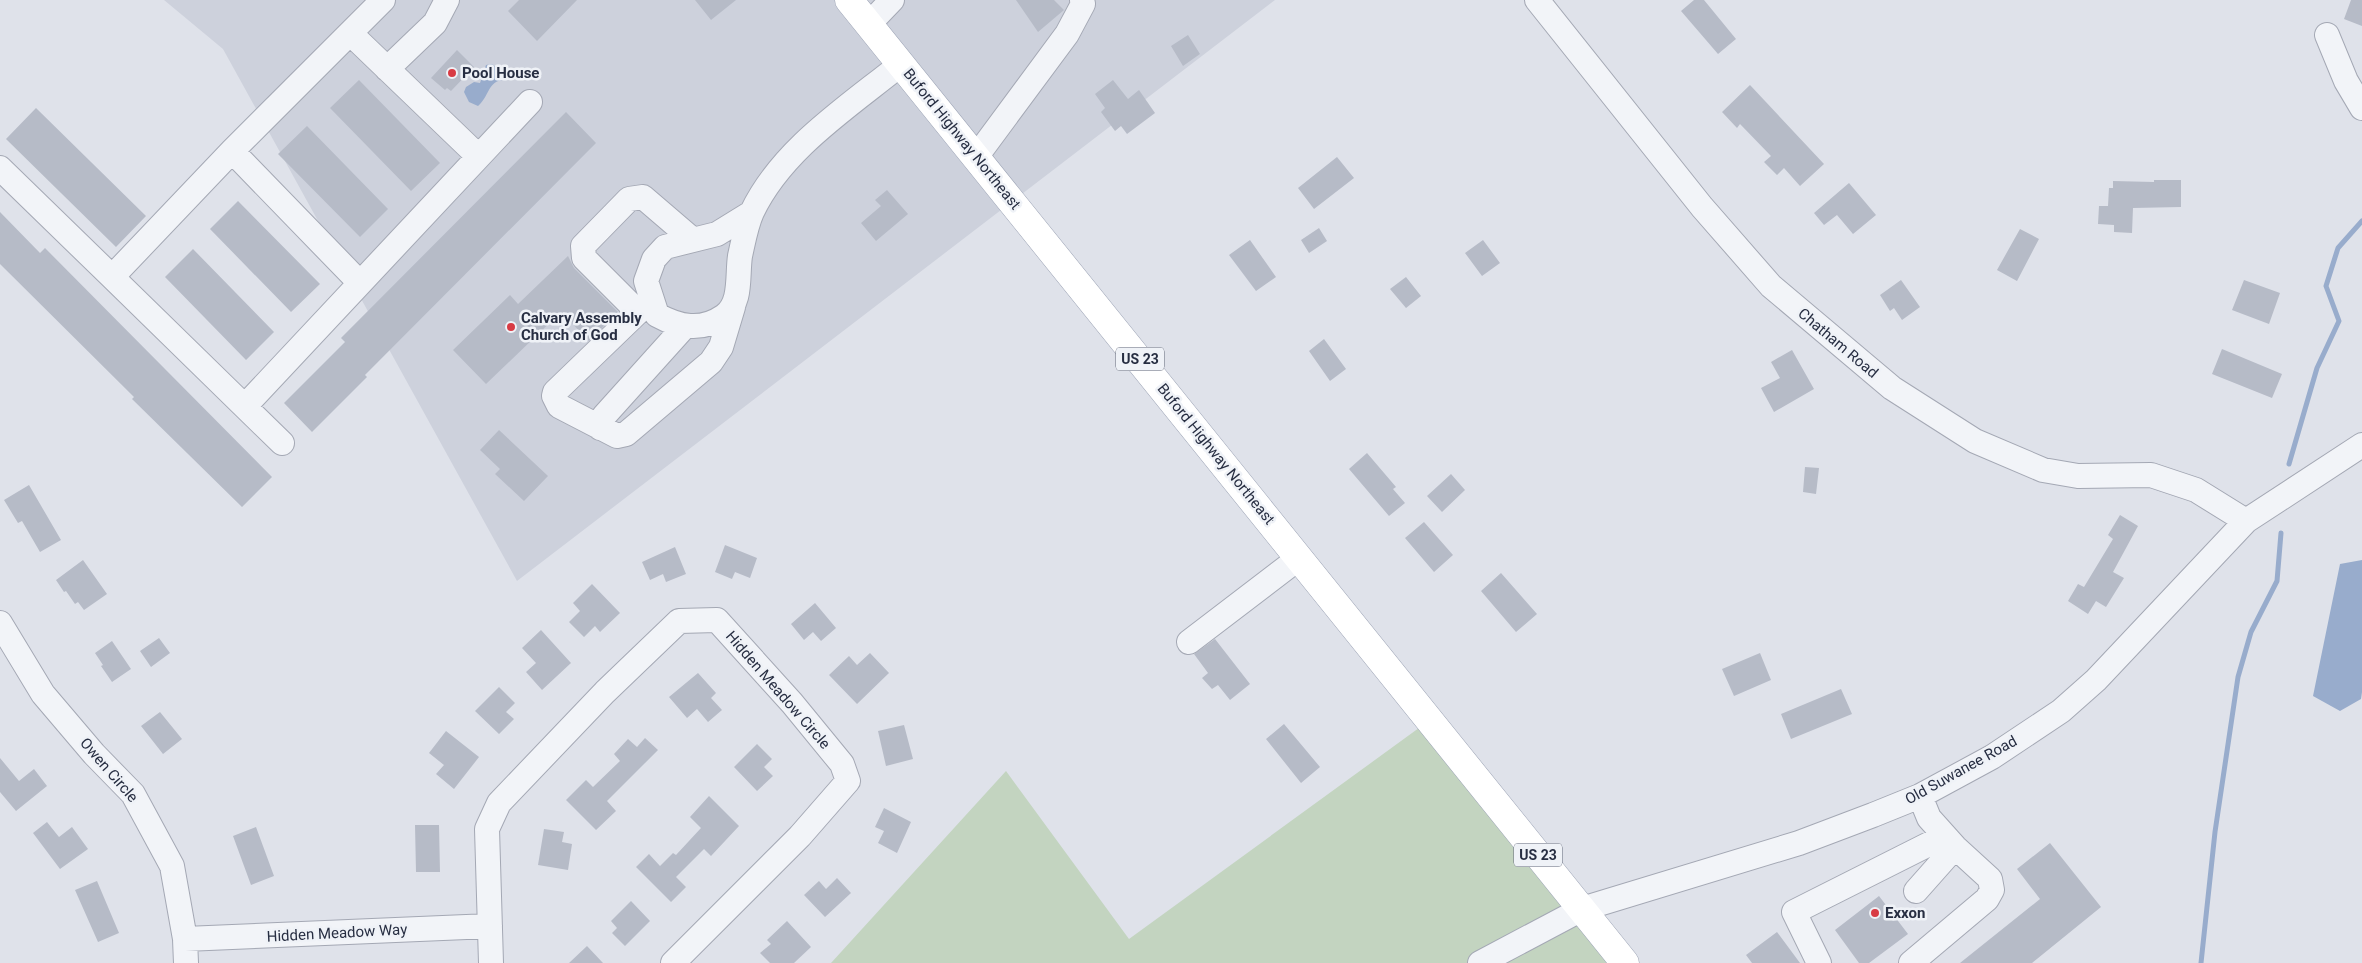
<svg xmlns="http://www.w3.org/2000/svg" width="2362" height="963" viewBox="0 0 2362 963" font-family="Roboto,sans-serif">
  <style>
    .built { fill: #cdd1dc }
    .green { fill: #c3d4c0 }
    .water { fill: #98accc }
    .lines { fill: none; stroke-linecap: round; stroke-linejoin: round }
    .stream { stroke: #98accc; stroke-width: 5 }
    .building { fill: #b6bbc7 }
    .minor-casing { stroke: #a4a8b4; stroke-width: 26 }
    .major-casing { stroke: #9ea5b6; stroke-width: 29 }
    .minor { stroke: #f2f4f8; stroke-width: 24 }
    .major { stroke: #fff; stroke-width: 28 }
    .poi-dot { fill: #d83b44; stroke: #eff2f7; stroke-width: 2 }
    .labels { text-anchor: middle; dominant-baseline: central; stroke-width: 5; stroke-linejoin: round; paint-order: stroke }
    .shield { fill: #eff2f7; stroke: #636978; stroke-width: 1 }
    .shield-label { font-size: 14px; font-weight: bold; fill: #272e42 }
    .poi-label { font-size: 15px; font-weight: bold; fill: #272e42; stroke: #eff2f7; text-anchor: start }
    .street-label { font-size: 15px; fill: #272e42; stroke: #eff2f7 }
  </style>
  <rect width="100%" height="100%" fill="#dfe2ea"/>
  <!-- built -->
  <path class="built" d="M164,0H1275L517,581L223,49Z"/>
  <!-- green -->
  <path class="green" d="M1423,725L1614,963H831L1006,771L1129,939Z"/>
  <!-- water -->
  <path class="water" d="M492,64L506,75L503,80C488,81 489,97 478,106L469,102L464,92L466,87L474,82L480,83L486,65Z
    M2362,560V692L2361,699L2340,711L2313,696L2340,564Z"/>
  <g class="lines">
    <!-- stream -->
    <path class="stream" d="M2289,464L2317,368L2339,321L2326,286L2338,248L2362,221
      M2201,963L2215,832L2238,677L2251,632L2277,581L2281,533"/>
  </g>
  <!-- building -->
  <path class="building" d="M519,0H577L537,41L508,11Z
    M695,0H736L711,20Z
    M1016,0H1054L1064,10L1038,32Z
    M1694,0H1704L1736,39L1718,54L1681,11Z
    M2351,0H2362V26L2344,19Z
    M1188,35L1200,54L1183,66L1171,46Z
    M457,50L474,67L451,91L447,88L445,90L431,78Z
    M359,80L440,163L411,191L330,108Z
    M1113,80L1128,99L1139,90L1155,113L1127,134L1121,126L1115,131L1101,112L1105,108L1095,94Z
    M1750,85L1824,164L1800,186L1784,168L1777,175L1764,162L1771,156L1740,124L1737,128L1722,112Z
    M36,108L146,216L116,247L6,139Z
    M566,112L596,143L365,375L367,377L312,432L284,403L345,342L341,338Z
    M307,126L388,209L360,237L278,154Z
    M1337,157L1354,178L1314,209L1298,188Z
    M2154,180H2181V207L2133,208L2132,233L2114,232V225L2098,224L2099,206H2108L2109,188H2113V181L2154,182Z
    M1849,183L1876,215L1853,234L1837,215L1824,225L1814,213Z
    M887,190L908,214L876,241L861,223L881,206L875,200Z
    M238,201L320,284L291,312L210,229Z
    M0,212L40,253L45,248L272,477L242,507L132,399L134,397L0,264Z
    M1319,228L1327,241L1309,253L1301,240Z
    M2020,229L2039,239L2017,281L1997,270Z
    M1250,240L1276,277L1256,291L1229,255Z
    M1483,240L1500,263L1482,276L1465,253Z
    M193,249L274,332L246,360L165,277Z
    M568,256L574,268L618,312L589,341L561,312L486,384L453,350L510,295L518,304Z
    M1406,277L1421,296L1406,308L1390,289Z
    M1901,280L1920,307L1902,320L1894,308L1890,311L1880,295Z
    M2244,280L2280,293L2269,324L2232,310Z
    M1324,339L1346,369L1330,381L1309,351Z
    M2222,349L2282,374L2272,398L2212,374Z
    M1792,350L1814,389L1774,412L1761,388L1780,378L1771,362Z
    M499,430L548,476L524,501L495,474L500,469L480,450Z
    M1367,453L1396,487L1393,489L1405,503L1389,516L1349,469Z
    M1805,467L1819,468L1816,494L1803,492Z
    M1451,474L1465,490L1442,512L1427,496Z
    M29,485L61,540L40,552L22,521L18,523L4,500Z
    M2120,515L2138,526L2113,572L2124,578L2106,607L2096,601L2088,614L2068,601L2078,584L2084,587L2113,539L2108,535Z
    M1424,522L1453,555L1434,572L1405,538Z
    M725,545L757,558L750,578L735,572L732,579L715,572Z
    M675,547L686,574L666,582L663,574L650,580L642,562Z
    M83,560L107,594L84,610L78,602L75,604L66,591L64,592L56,580Z
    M1501,573L1537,614L1516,632L1481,591Z
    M592,584L620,613L600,632L595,626L584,637L569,622L580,611L573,603Z
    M815,603L836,628L821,641L813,632L804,640L791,624Z
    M541,630L571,663L542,690L526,672L536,663L522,648Z
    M159,638L170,653L151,667L140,651Z
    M1215,639L1250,684L1230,700L1218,685L1212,689L1202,678L1208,673L1194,654Z
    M112,641L131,669L112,682L101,666L103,665L95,653Z
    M870,653L889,673L857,704L829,675L849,656L857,665Z
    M1760,653L1771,680L1734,696L1722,669Z
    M698,673L716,693L711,698L722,710L708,722L697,709L687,718L669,697Z
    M499,687L515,703L506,712L514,719L499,734L475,711Z
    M1841,689L1852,714L1791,739L1781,714Z
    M160,712L182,739L163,754L141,726Z
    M1284,724L1320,767L1301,783L1266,739Z
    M904,725L913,759L886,766L878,731Z
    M446,731L479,757L454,789L436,774L444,765L429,753Z
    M645,738L658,750L607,801L616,811L596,830L566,800L586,780L593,787L620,761L614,754L628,739L637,747Z
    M757,744L772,759L764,767L773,776L757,791L734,767Z
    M0,758L19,781L34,769L47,786L16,811L0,792Z
    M709,796L739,826L711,856L704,849L676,877L686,887L671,902L636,867L649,854L660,866L673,853L676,855L701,828L690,817Z
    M884,808L911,822L897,853L878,843L884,831L875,827Z
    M47,822L59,837L72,827L88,849L60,869L33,833Z
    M415,825H439L440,872H416Z
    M256,827L274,876L251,885L233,836Z
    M544,829L564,832L562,842L572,844L568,870L538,865Z
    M2050,843L2101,907L2032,963H1960L2040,899L2017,869Z
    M837,878L851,893L825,917L804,895L819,881L826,889Z
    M97,881L119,933L98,942L75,890Z
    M1879,896L1908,934L1869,963H1859L1835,930Z
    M631,901L650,921L625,946L612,933L617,928L611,921Z
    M787,921L811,947L794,963H770L760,953L771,944L767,940Z
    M1777,932L1800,963H1752L1746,955Z
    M587,946L603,963H569Z"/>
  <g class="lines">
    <!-- minor casing -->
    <g class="minor-casing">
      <path id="minor" d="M1537,0L1702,207L1771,286L1892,388L1975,441L2043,470L2078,476L2151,475L2196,490L2246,521
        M869,24L892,0
        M350,33L478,156
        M2327,35L2346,81L2362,108
        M387,69L435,23L447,0
        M232,151L360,283
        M976,157L1067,34L1083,4L1082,0
        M0,168L112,277
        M751,213L717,234L665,247L654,259L646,281L657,315C679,327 701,332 724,316C742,303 737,276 740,256C743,243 746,225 752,212C782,149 848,107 901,64
        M692,239L643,197L629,199L583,246L584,258L638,312L555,392L554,396L559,406L617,436L626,434L711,362L721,347L733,307
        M245,406L530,102
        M600,428L604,416L685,326
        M282,443L112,277L232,151L383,0
        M0,623L43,694L94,754L133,794L172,866L185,939L186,963
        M1189,642L1299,558
        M1916,891L1955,847
        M185,939L490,926
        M491,963L487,829L499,803L605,692L679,621L717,620L792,703L842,764L848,781L800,836L673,963
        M1480,963L1582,909L1799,843L1873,815L1920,796L1992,757L2061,711L2096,680L2246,521L2362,445
        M1819,963L1794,912L1945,836
        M1911,963L1987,899L1992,890L1990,879L1955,847L1929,818L1920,796"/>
    </g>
    <!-- major casing -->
    <g class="major-casing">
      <path id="major" d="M849,0L1625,963"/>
    </g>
    <!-- minor -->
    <use href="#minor" class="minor"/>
    <!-- major -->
    <use href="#major" class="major"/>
  </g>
  <!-- markers -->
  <g class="poi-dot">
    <circle cx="452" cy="73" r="5"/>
    <circle cx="511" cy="327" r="5"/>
    <circle cx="1875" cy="913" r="5"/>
  </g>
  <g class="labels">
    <!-- shield labels -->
    <g class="shield">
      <rect x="1116" y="347.5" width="48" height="23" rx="4"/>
      <rect x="1514" y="843.5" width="48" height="23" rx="4"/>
    </g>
    <g class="shield-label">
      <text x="1140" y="359">US 23</text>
      <text x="1538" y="855">US 23</text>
    </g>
    <!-- poi labels -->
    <g class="poi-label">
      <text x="462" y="73">Pool House</text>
      <text x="521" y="318">Calvary Assembly<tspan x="521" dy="17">Church of God</tspan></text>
      <text x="1885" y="913">Exxon</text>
    </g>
    <!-- street labels -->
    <g class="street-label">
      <text transform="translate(962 139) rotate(51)">Buford Highway Northeast</text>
      <text transform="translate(1838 343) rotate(40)">Chatham Road</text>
      <text transform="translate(1216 454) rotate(51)">Buford Highway Northeast</text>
      <text transform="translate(778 690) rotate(49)">Hidden Meadow Circle</text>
      <text transform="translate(109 770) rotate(49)">Owen Circle</text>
      <text transform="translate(1961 770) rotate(-29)">Old Suwanee Road</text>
      <text transform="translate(337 933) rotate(-3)">Hidden Meadow Way</text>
    </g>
  </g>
</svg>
